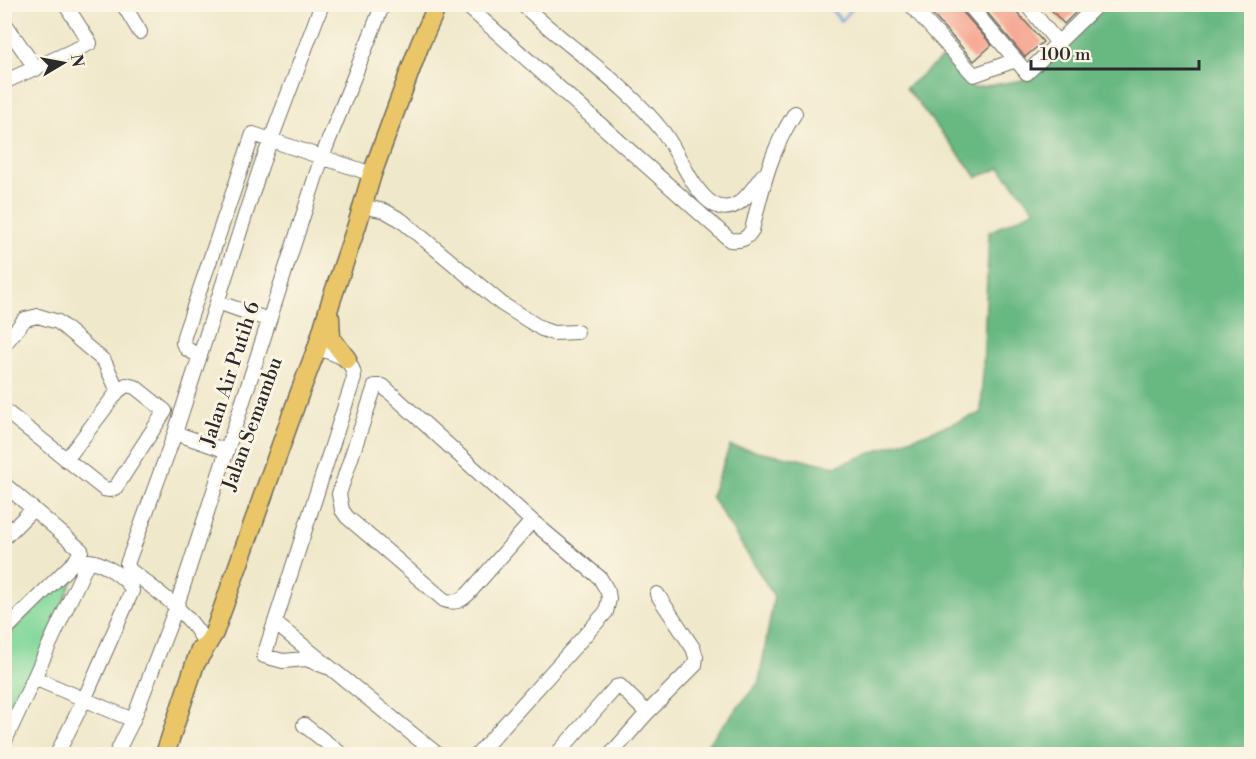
<svg xmlns="http://www.w3.org/2000/svg" width="1256" height="759" viewBox="0 0 1256 759" font-family="'Libre Bodoni',serif">
  <style>
    .green { fill: #81d79a; stroke: #568162; stroke-width: 1.5 }
    .forest { fill: #68b882; stroke: #4a7256; stroke-width: 1.5 }
    .lines { fill: none; stroke-linecap: round; stroke-linejoin: round }
    .stream { stroke: #71a0da; stroke-width: 3 }
    .building { fill: #f5a18d }
    .minor-casing { stroke: #706d63; stroke-width: 16 }
    .major-casing { stroke: #706d63; stroke-width: 21 }
    .minor { stroke: #fff; stroke-width: 14 }
    .major { stroke: #eac669; stroke-width: 18 }
    .labels { text-anchor: middle; dominant-baseline: central; stroke-width: 6; stroke-linejoin: round; paint-order: stroke }
    .street-label { font-size: 20px; fill: #2b2b2b; stroke: #fcf5e5 }
  </style>
  <rect width="100%" height="100%" fill="#fcf5e5"/>
  <filter id="ink" filterUnits="userSpaceOnUse"><feTurbulence type="fractalNoise" baseFrequency=".0167" numOctaves="2"/><feDisplacementMap in="SourceGraphic" scale="12" xChannelSelector="R" yChannelSelector="G"/><feConvolveMatrix kernelMatrix="1 2 1 2 8 2 1 2 1" color-interpolation-filters="sRGB"/></filter>
  <filter id="wash" filterUnits="userSpaceOnUse"><feTurbulence type="fractalNoise" baseFrequency=".008" numOctaves="4" result="noise"/><feDisplacementMap in="SourceGraphic" scale="24" xChannelSelector="R" yChannelSelector="G"/><feGaussianBlur stdDeviation="1.35" result="paint"/><feColorMatrix in="noise" values="0 0 0 0 0 0 0 0 0 0 0 0 0 0 0 0 0 1.4 0 .05"/><feComposite in="paint" operator="in"/></filter>
  <g filter="url(#wash)">
    <rect width="100%" height="100%" fill="#f0e8ca"/>
    <!-- green -->
    <path class="green" d="M83,557L5,736V639Z"/>
    <!-- forest -->
    <path class="forest" d="M1109,5H1251V754H699L759,682L774,596L711,496L730,446L836,466L981,413L989,232L1035,210L1000,168L977,177L906,88L942,58L973,88L1030,79Z"/>
    <g class="lines">
      <!-- stream -->
      <path class="stream" d="M827,4L841,21L856,4"/>
    </g>
    <g id="blocks">
      <!-- building -->
      <path class="building" d="M923,4H959L961,10L992,45L974,61Z
        M980,4H1010L1043,42L1025,57Z
        M1046,4H1084L1064,24Z"/>
    </g>
  </g>
  <g filter="url(#ink)">
    <use href="#blocks" fill-opacity="0" stroke="#706d63" stroke-width="1.5"/>
    <g class="lines">
      <!-- minor casing -->
      <g class="minor-casing">
        <path id="minor" d="M123,4L140,32
          M465,4L730,240C741,241 746,240 752,230C763,185 770,152 795,113
          M522,4C568,48 625,82 664,133C679,153 692,191 713,204C735,217 751,192 762,176
          M910,4L974,75L1016,60
          M968,4L1027,73L1098,4
          M1026,4L1058,43
          M4,22L36,69
          M4,82L90,43L65,4
          M362,206L385,211L401,220L502,304L542,329L553,333L577,332
          M217,302L269,320
          M4,345L25,319L38,316L58,322L104,361L118,391
          M317,348C334,354 354,357 354,378L264,656L283,661L306,659L327,667
          M199,356L187,349L183,343L184,336L253,134L372,174
          M4,410L104,489L110,490L116,487L165,411L135,387L126,385L118,391L66,460
          M175,433L227,451
          M4,484L81,550L76,560L4,631
          M4,538L33,509
          M275,623L437,754
          M202,638C186,610 155,590 130,570L127,564L175,433L261,166L322,4
          M34,678L133,720
          M304,725L341,754
          M4,743L88,561C99,560 130,579 132,591L84,700L57,754
          M116,754L133,720L176,608L322,157L383,4
          M478,754L606,612L609,599L608,592L600,578L532,521L383,386H375L339,494L342,510L347,517L444,600C455,604 461,601 469,593L532,521
          M557,754L616,687L620,686L647,713
          M611,754L647,713L695,665L696,657L693,648L657,594"/>
      </g>
      <!-- major casing -->
      <g class="major-casing">
        <path id="major" d="M330,318L331,338L347,359
          M197,661L214,633L300,392L317,348L331,301L357,225L372,174L420,44L438,4
          M165,754L200,649"/>
      </g>
      <!-- minor -->
      <use href="#minor" class="minor"/>
      <!-- major -->
      <use href="#major" class="major"/>
    </g>
  </g>
  <g class="labels">
    <!-- street labels -->
    <g class="street-label">
      <text transform="translate(231 374) rotate(-72)">Jalan Air Putih 6</text>
      <text transform="translate(253 424) rotate(-70)">Jalan Semambu</text>
    </g>
  </g>
  <!-- margin -->
  <rect width="1256" height="759" fill="none" stroke="#fcf5e5" stroke-width="24"/>
  <!-- north arrow -->
  <g transform="translate(63 63) rotate(80)" stroke="#fcf5e5" stroke-width="4.5" paint-order="stroke">
  <path d="M0-4.5L10 22L0 15L-10 22Z" fill="#2b2b2b"/>
  <text y="-9" font-size="16" font-weight="bold" text-anchor="middle" fill="#2b2b2b">N</text>
  </g>
  <!-- scale -->
  <path d="M1031 60v9h168v-9" fill="none" stroke="#2b2b2b" stroke-width="3"/>
  <text x="1040" y="60" font-size="18" fill="#2b2b2b" stroke="#fcf5e5" stroke-width="4.5" paint-order="stroke">100 m</text>
</svg>
